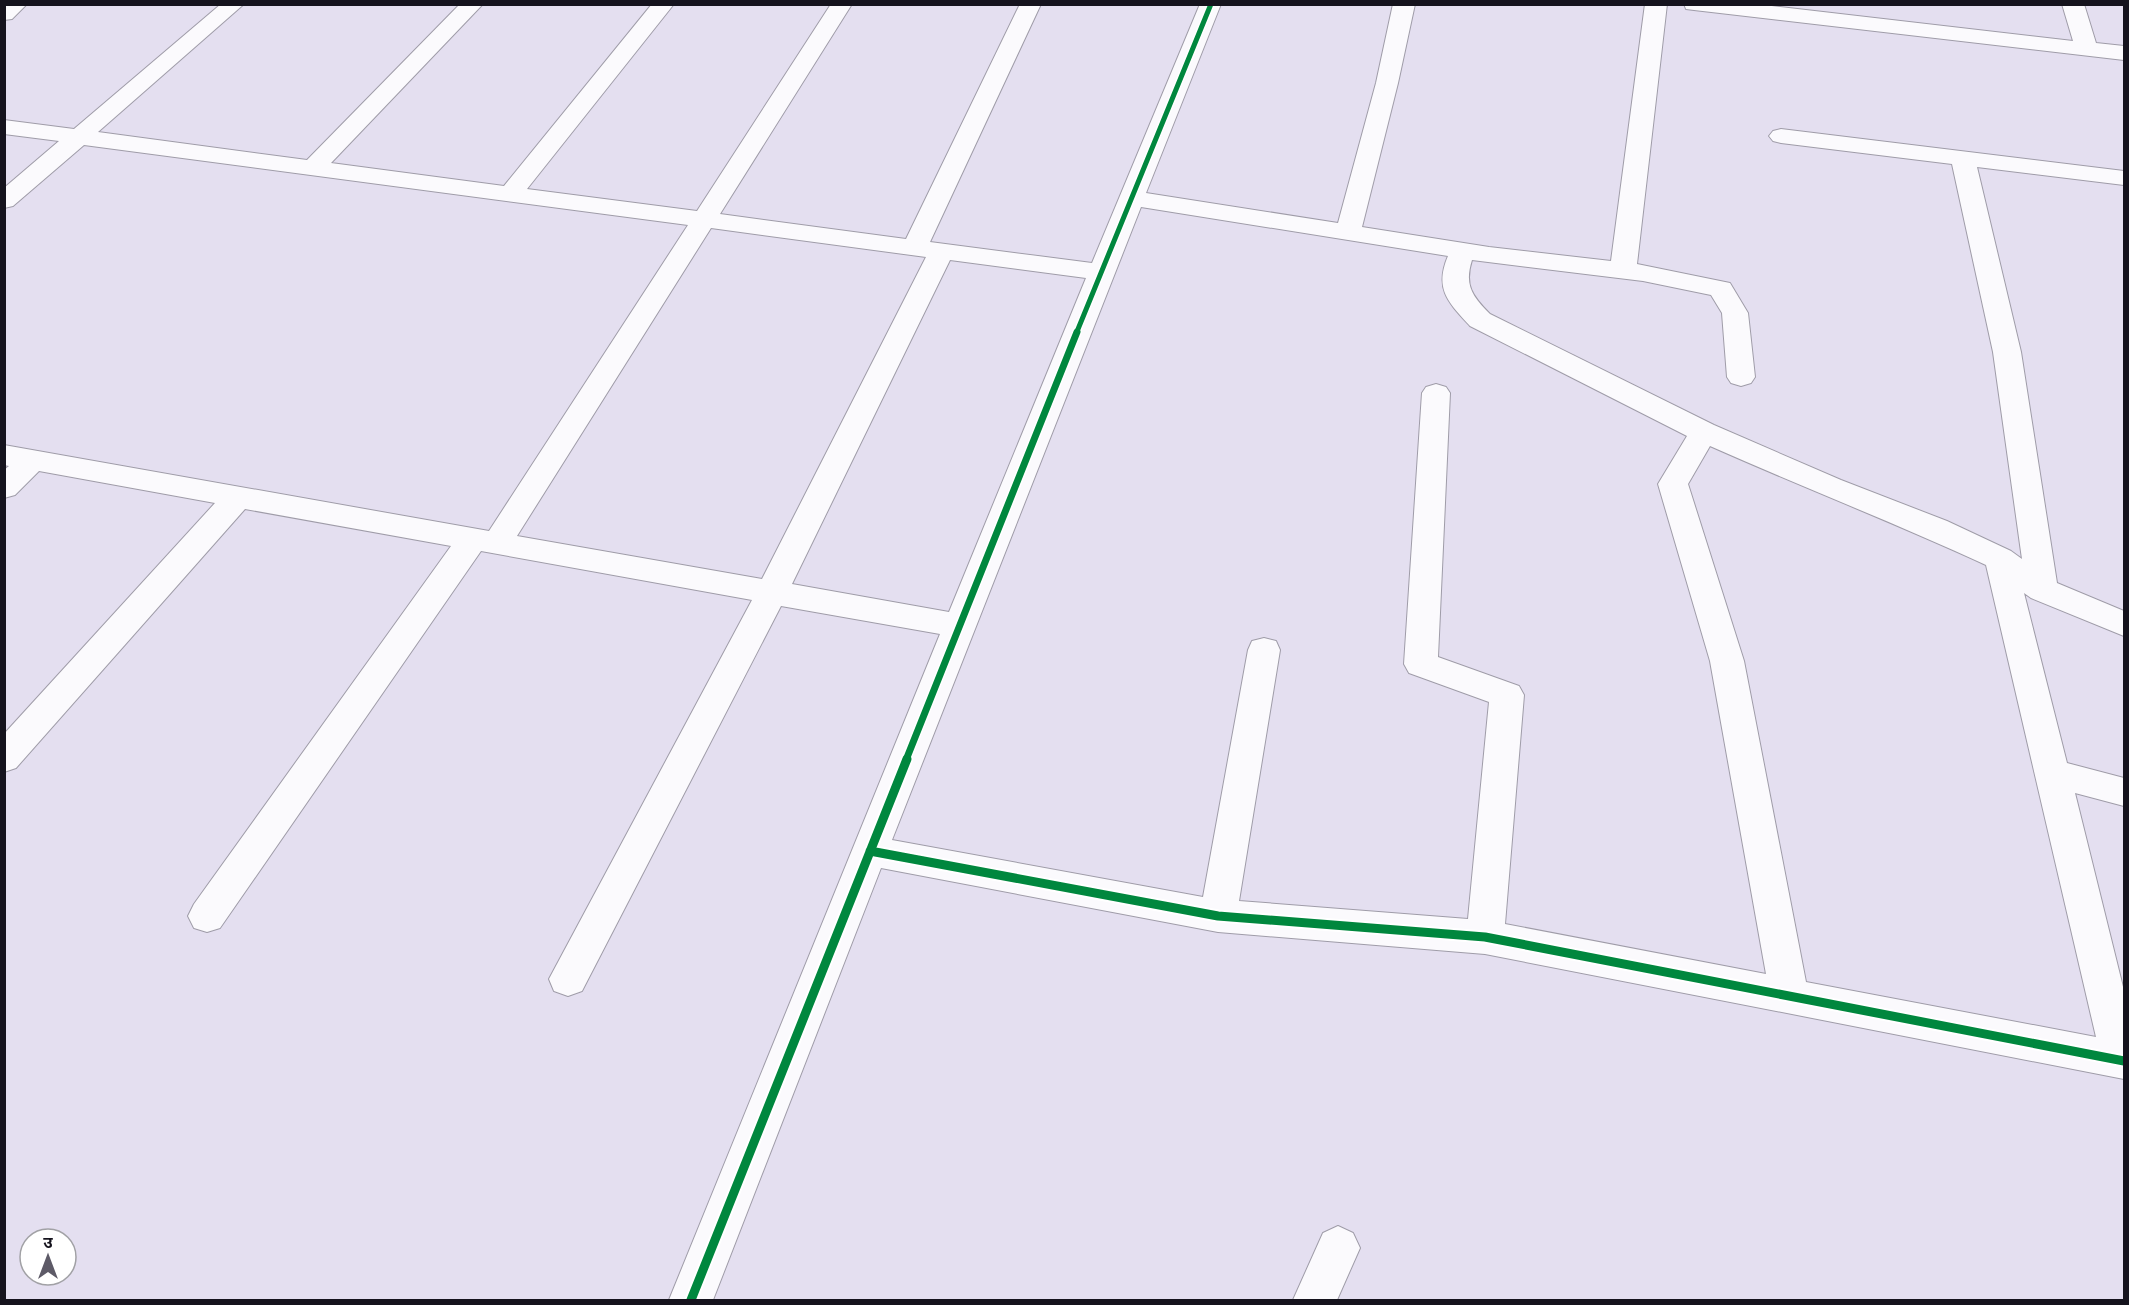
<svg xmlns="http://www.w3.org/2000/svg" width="2129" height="1305" viewBox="0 0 2129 1305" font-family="'Source Sans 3','Noto Sans Devanagari',sans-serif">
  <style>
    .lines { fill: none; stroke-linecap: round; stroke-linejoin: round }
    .minor-casing { stroke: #9f9ca8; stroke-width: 2 }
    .minor { fill: #fbfafd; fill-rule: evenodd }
    .cycleway-far2-casing { stroke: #fff; stroke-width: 8 }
    .cycleway-far1-casing { stroke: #fff; stroke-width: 10 }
    .cycleway-casing { stroke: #fff; stroke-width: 13 }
    .cycleway-far2 { stroke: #00873e; stroke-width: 5 }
    .cycleway-far1 { stroke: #00873e; stroke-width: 7 }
    .cycleway { stroke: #00873e; stroke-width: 9 }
  </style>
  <rect width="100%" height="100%" fill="#e4dff0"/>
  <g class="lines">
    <!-- minor casing -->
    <g class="minor-casing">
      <path id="minor" d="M4,4H27L12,19L4,20Z
        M221,4H244L98,132L307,160L460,4H483L331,163L504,186L652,4H674L527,189L697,211L831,4H852L720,214L906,239L1020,4H1041L930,242L1092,263L1200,4H1221L1146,193L1338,223L1376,83L1393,4H1415L1398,83L1362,227L1489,247L1611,261L1645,4H1667L1637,264L1730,283L1748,313L1755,377L1751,383L1741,386L1731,383L1727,377L1722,313L1711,295L1643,281L1472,260C1464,285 1472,296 1490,314L1714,425L1841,480L1947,521L2011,551L2022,559L1993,352L1952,164L1781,143L1773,141L1769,136L1773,131L1781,129L2124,171V185L1977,167L2021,352L2057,583L2124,611V636L2031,598L2024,593L2067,763L2124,778V806L2075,793L2124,991V1079L1485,954L1218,932L881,868L713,1300H669L940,634L781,606L582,991L568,996L554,991L549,979L752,600L481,551L220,928L207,932L194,928L188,916L194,904L451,546L245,509L16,768L4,772V734L215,503L39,471L15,495L4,498V470L9,466L4,465V445L489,531L688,225L84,145L13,206L4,208V188L59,141L4,134V120L74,129ZM1141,207L1448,256C1434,289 1448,302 1470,326L1687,436L1658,484L1710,661L1766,974L1505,924L1524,695L1519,686L1438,657L1450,393L1446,387L1436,384L1426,387L1422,393L1404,664L1409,673L1489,702L1468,919L1239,901L1280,650L1276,641L1264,638L1252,641L1248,650L1203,897L892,840ZM711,228L926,257L762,579L517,536ZM950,260L1086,278L949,612L792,584ZM1710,446C1802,487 1895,523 1986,565L2096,1037L1806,982L1744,661L1688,484Z
        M1684,4H1755L2073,41L2062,4H2084L2096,43L2124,46V60L1694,10L1686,9Z
        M1338,1226L1353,1233L1360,1248L1337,1300H1293L1323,1233Z"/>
    </g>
    <!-- minor -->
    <use href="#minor" class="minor"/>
    <!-- cycleway-far2 casing -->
    <g class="cycleway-far2-casing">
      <path id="cycleway-far2" d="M1076,334L1211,4"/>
    </g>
    <!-- cycleway-far1 casing -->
    <g class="cycleway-far1-casing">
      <path id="cycleway-far1" d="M906,760L1077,332"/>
    </g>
    <!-- cycleway casing -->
    <g class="cycleway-casing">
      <path id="cycleway" d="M870,851L1218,916L1485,937L2124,1061
        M691,1300L907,759"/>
    </g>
    <!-- cycleway-far2 -->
    <use href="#cycleway-far2" class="cycleway-far2"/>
    <!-- cycleway-far1 -->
    <use href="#cycleway-far1" class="cycleway-far1"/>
    <!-- cycleway -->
    <use href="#cycleway" class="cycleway"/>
  </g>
  <!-- border -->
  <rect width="2129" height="1305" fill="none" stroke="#15131d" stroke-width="12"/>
  <!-- north arrow -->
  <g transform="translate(48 1257)"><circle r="28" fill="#ffffff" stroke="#a1a1a5" stroke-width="1.5"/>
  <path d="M0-4.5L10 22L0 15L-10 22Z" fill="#5d5a67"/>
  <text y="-9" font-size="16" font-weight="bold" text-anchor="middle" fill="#15131d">उ</text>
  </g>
</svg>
